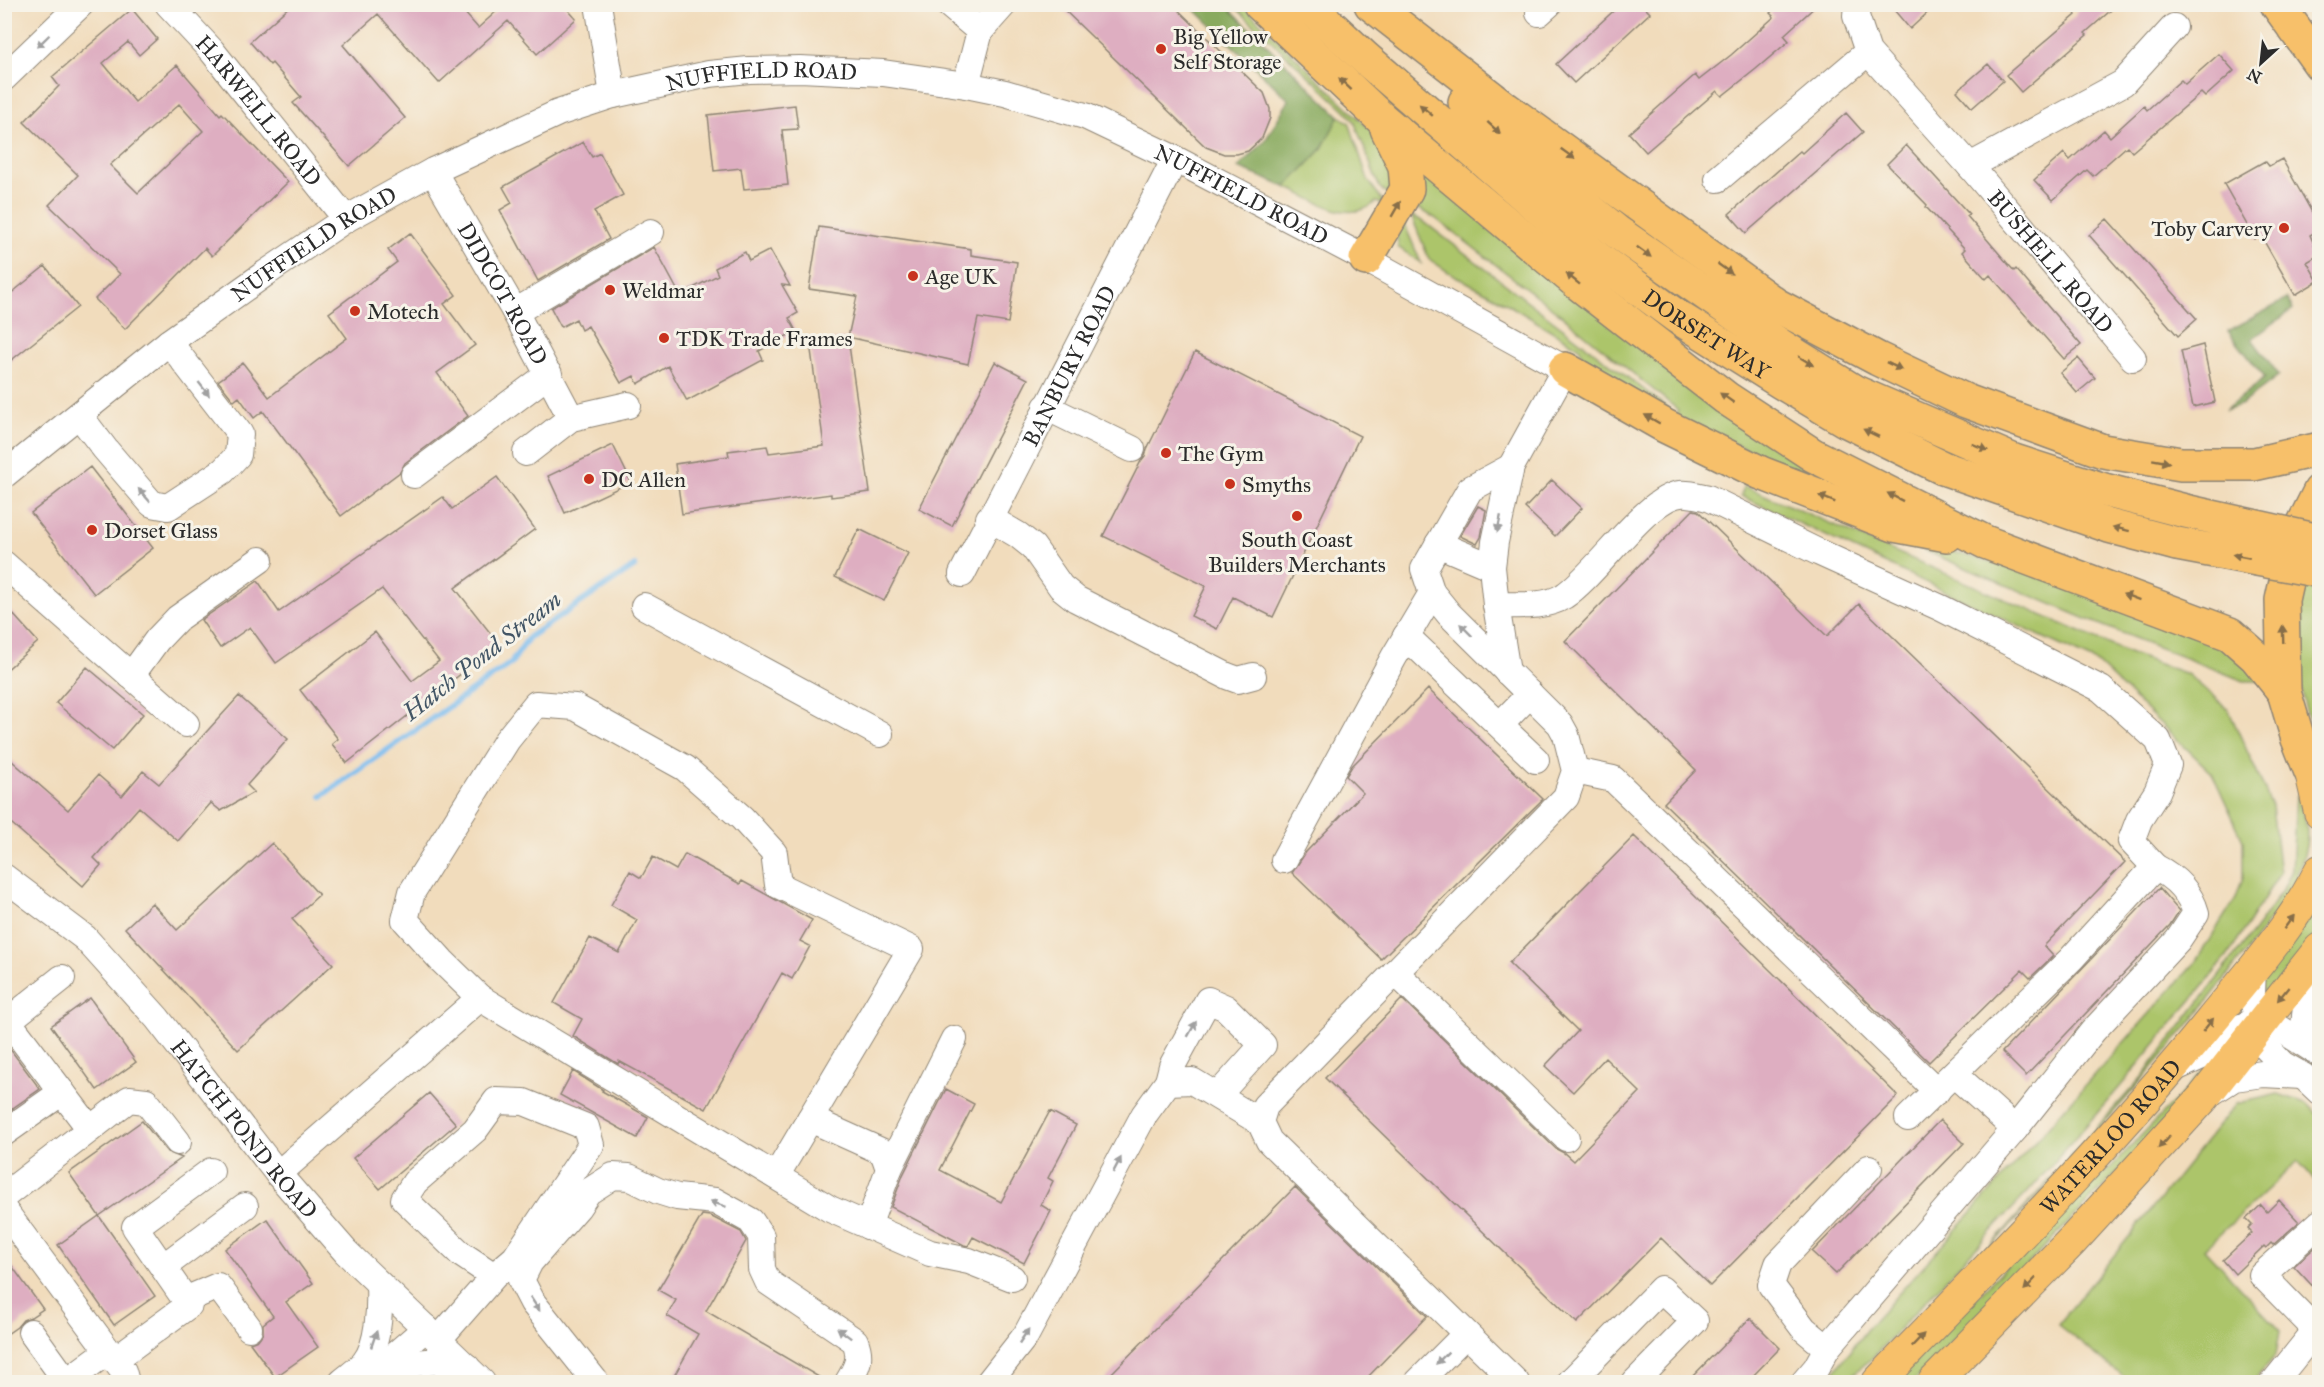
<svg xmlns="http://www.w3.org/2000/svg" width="2324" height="1387" viewBox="0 0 2324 1387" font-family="'IM FELL Great Primer',serif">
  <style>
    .green { fill: #acc56a; stroke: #6c784a; stroke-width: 1.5 }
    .forest { fill: #89aa5e; stroke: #5a6a44; stroke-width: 1.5 }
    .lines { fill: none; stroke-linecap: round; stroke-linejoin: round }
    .stream { stroke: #7abcef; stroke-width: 6 }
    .building { fill: #deaec1; fill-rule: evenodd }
    .minor-casing { stroke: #8e8474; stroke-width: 28 }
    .major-casing { stroke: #8e8474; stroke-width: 34 }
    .highway-casing { stroke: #8e8474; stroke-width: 36 }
    .minor { stroke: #fff; stroke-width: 26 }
    .major { stroke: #f7c06b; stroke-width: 32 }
    .highway { stroke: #f7c06b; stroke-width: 33 }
    .highway-bridge-casing { stroke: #8e8474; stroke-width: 36; stroke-linecap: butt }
    .highway-bridge { stroke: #f7c06b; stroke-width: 33 }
    .oneway { fill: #a0a0a0 }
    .oneway2 { fill: #876e48 }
    .poi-dot { fill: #c8321e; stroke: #f7f3e8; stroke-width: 2 }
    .labels { text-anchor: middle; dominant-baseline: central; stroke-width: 6; stroke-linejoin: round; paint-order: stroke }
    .poi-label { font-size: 22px; fill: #2b2b2b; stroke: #f7f3e8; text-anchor: start }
    .street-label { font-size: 22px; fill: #2b2b2b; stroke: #f7f3e8 }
    .water-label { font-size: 24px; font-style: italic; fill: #435666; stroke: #f7f3e8 }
  </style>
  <rect width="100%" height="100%" fill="#f7f3e8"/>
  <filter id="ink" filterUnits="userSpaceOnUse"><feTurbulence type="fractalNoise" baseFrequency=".0167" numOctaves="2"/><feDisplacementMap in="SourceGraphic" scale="12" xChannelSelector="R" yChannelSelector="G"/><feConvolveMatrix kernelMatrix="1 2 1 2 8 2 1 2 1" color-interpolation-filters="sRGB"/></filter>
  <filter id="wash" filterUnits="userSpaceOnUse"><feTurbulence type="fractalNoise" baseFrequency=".008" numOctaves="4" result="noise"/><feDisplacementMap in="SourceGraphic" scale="24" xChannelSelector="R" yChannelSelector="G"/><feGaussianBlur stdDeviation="1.35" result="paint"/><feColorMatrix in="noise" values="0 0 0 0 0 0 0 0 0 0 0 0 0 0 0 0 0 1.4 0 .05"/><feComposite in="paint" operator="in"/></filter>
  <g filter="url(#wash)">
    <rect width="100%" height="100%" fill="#f1dcbc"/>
    <!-- green -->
    <path class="green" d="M1233,5H1242L1378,137L1393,159L1390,195L1380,189L1354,121L1348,113Z
      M1339,116L1349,122L1368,180L1385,204L1376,202C1348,226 1314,199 1286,187L1321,150Z
      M1419,163L1886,510L1675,418L1678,410L1565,318L1435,218L1413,205Z
      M1411,215L1424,222L1669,409L1667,412L1610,380V373L1583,359L1580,348L1499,299L1450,273L1429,259Z
      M1404,223L1421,263L1398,247L1397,235Z
      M1744,486L2131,654L2187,674L2228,709L2272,806L2280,873L2227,957L2119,1088L2029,1191L1871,1359L1844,1382H1826L1867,1329L2194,964L2236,898L2243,877V840L2212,773L2096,662L1741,496Z
      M2319,531L2320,718L2311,724C2298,697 2294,624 2299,594C2303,573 2313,552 2319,531Z
      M1888,535L2015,568L2212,636L2262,681H2244L2091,621Z
      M2296,794C2305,815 2311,832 2304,855C2295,890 2259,934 2237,963C2152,1076 2054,1178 1958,1282L2143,1076L2259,924L2283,889L2292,870Z
      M2319,904V931L2266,997L2261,985L2264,976Z
      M2232,1041L2217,1064L2112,1178L1913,1382H1895L2003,1270L2086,1189L2110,1168Z
      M2278,1094L2308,1104L2319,1116V1184L2298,1161L2204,1249L2280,1331L2276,1355L2253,1382H2130L2058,1325L2236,1104Z"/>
    <!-- forest -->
    <path class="forest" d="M1190,5H1226L1339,116L1321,150L1286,187L1238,168L1265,141L1289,100Z
      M2287,299L2293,309L2252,339L2279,375L2240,405L2225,410L2265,378L2228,331Z"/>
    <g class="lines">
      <!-- stream -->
      <path class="stream" d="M322,796L511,663L529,637L635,566"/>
    </g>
    <g id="blocks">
      <!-- building -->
      <path class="building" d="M292,4H457L478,28L498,10L493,4H563L576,19L537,54L508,21L439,83L378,14L343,45L405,118L349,166L293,103L301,97L272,63L270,65L250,42Z
        M1058,4H1172L1264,93L1270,109V118L1262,138L1248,151L1237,154H1224L1206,147Z
        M1621,4H1641L1650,13L1574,83L1556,64Z
        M1780,4H1818L1784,35L1789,41L1756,69L1722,96L1717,91L1646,152L1629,133L1695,75L1699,80L1731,55L1774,17L1770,13Z
        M1889,4H1937L1910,29Z
        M2084,4H2118L2085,33L2087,35L2021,92L2006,75L2076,15L2075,13Z
        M132,9L157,39L139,55L128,42L103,63L135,102L177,65L220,115L222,113L288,182L212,256L205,248L125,329L95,299L120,274L49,205L78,175L24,122L59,86L52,77ZM179,104L203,131L138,193L110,165Z
        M2219,54L2234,71L2205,97L2201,93L2132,152L2127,146L2093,176L2087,170L2053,200L2034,180L2064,153L2070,160L2104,130L2110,137L2144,106L2147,110L2181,80L2185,84Z
        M1988,64L2003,81L1972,108L1957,91Z
        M795,105L798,129L782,130L788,185L744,189L741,168L714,171L708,115Z
        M1846,113L1863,132L1746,233L1729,214L1800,151L1802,153Z
        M583,142L592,157L600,153L623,195L594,211L609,239L538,281L500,210L512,203L503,187Z
        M1906,145L1969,214L1967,216L2014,271L2016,269L2081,345L2064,359L1990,275L1986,279L1962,252L1965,249L1926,207L1927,205L1887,164Z
        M2282,159L2319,225V230L2310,235L2319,255L2307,262L2318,281L2295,295L2261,236L2255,239L2224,184L2265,161L2269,166Z
        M2107,219L2197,319L2178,336L2089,235Z
        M819,227L971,249V255L1017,262L1008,323L978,318L968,364L848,337L857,296L809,289Z
        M410,233L456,295L444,304L475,345L437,373L468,416L405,463L400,472L341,516L263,411L254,418L239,397L234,401L218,381L243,363L269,397L347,338L329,313L397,262L388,250Z
        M654,247L680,295L718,275L715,268L745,252L749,261L770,250L790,286L782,285L798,313L789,318L796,331L759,351L763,360L687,401L668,366L638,384L634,376L621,383L588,326L581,330L576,319L561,327L551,308Z
        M45,266L78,307L4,366V299Z
        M848,338L870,492L831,497V494L682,514L675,464L729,456L728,451L767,446L769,453L824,446L810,343Z
        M2203,345L2215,402L2193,407L2181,351Z
        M1195,352L1360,436L1273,617L1233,597L1217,629L1191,616L1206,586L1103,536L1141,461L1145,456L1147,449Z
        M2078,358L2095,378L2077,393L2060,373Z
        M995,362L1028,379L952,526L919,509Z
        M613,445L631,482L565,513L548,476Z
        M90,467L153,548L94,594L31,513Z
        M497,477L535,529L455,588L499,644L347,763L332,744L338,739L300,690L375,632L412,681L439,661L382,589L276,663L250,627L220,648L201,620L258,581L279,612L443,497L452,509Z
        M1552,480L1582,508L1555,536L1525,508Z
        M1478,506L1486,510L1481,537L1477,544L1460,536Z
        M1693,510L1698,511L1827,636L1859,604L2125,862L2044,946L2053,956L2030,978L2022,970L1929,1062L1664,803L1696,770L1565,641Z
        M859,529L908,553L884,601L835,577Z
        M4,604L38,642L4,672Z
        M87,667L143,714L112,750L56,703Z
        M1428,689L1543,799L1381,959L1292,873L1306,852L1363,793L1346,776L1352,766Z
        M239,696L288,739L247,785L254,792L221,811L211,803L178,841L139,807L94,858L101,865L83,886L4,817V754L68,810L98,775L122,796L143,771L159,784Z
        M1634,836L1898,1096L1710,1286L1661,1238L1577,1323L1325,1078L1402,999L1556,1149L1564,1153L1573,1161L1640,1092L1605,1058L1573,1092L1545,1066L1578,1031L1509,963Z
        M272,843L319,895L292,919L333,964L238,1050L125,928L152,903L177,930Z
        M685,854L740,884L742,881L812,920L800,941L810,946L792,979L782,973L706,1109L619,1061L618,1064L573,1036L582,1019L554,1003L590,938L619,953L637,920L611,905L630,871L641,878L653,857L676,870Z
        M2159,888L2179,911L2170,925L2026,1076L2002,1052Z
        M90,998L136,1062L97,1090L51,1026Z
        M4,1041L40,1089L4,1114Z
        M573,1071L603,1090L602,1091L648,1117L637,1138L560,1095Z
        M946,1089L974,1104L940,1170L1001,1202L1050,1111L1076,1125L1048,1178L1053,1181L1041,1205L1051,1211L1024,1263L973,1237L968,1246L964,1245L891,1207L903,1175Z
        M429,1093L456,1124L380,1189L353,1158Z
        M1940,1120L1964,1143L1836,1274L1812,1252Z
        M142,1121L167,1152L182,1158L99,1216L69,1173Z
        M1295,1187L1427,1316L1362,1383H1102Z
        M2279,1200L2299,1222L2273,1245L2271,1243L2266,1248L2264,1246L2235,1274L2223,1260L2252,1233L2248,1229L2252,1225L2246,1219L2261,1205L2267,1212Z
        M702,1215L710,1216L741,1232L746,1241L706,1311L829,1383H670L698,1334L667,1316L676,1300L658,1290Z
        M99,1216L155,1296L114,1325L58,1245Z
        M267,1219L313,1283L286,1302L318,1347L275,1377L250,1343L258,1340L263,1333V1324L273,1316L225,1249Z
        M2319,1244V1293L2294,1266Z
        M4,1255L43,1309L31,1317L23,1320L17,1327L4,1336Z
        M1750,1318L1780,1348L1746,1383H1686Z"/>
    </g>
  </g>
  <g filter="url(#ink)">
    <use href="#blocks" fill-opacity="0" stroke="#8e8474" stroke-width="1.5"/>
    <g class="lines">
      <!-- minor casing -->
      <g class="minor-casing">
        <g id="minor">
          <path id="s1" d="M168,4L212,51L346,219"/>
          <path d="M598,4L613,95"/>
          <path d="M948,4L980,31"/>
          <path id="s2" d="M1857,4L1856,16L1868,52L1970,166L2133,358"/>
          <path d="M1539,13L1549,4"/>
          <path d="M4,78L81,4"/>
          <path d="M966,85L980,31L1004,4"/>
          <path d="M1970,166L2123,83L2174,27"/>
          <path id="s3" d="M433,171L515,312L571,418"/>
          <path d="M1718,179L1868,52"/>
          <path d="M515,312L651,232"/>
          <path d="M1046,407L1132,449"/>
          <path d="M79,415L105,449L152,504L168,507L223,471L238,455L240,434L169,342"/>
          <path d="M526,453L571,418L628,405"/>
          <path d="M1511,467L1470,489L1424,569L1432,593L1449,614L1560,724L1566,735L1575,771L1566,797L1265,1106L1260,1122L1269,1141L1516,1382"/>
          <path id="s4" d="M4,475L169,342L266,273L346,219L433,171L558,113L613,95L709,74L749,70L800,69L883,73L966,85L1005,93L1085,116L1175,159L1366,259L1565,369L1511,467L1495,542L1492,567L1496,605L1507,672"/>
          <path d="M414,475L549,374"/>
          <path d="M989,518L1018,535L1033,547L1061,587L1076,599L1227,676L1238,680L1253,676"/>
          <path d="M1438,544L1492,567"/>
          <path d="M4,564L186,724"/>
          <path id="s5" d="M962,574L1175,159"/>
          <path d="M1496,605C1517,605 1545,608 1564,596C1597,574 1646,498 1680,494C1689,493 1699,496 1708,498L1820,553L1941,608L2101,689L2158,740L2168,765L2157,792L2139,820L2131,841L2155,867L2071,959L1908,1118"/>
          <path d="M644,606L880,734"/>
          <path d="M1406,636L1536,760"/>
          <path d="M131,676L157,640L178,618L260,560"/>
          <path d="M1500,725L1530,694"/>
          <path d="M1575,771L1613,779L1937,1091"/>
          <path d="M1284,860L1394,657L1432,593"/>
          <path id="s6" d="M4,877L85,938L157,1018L278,1174L346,1252L482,1382"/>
          <path d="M2253,968L2252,994L2262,1043L2282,1064L2303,1076L2320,1092"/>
          <path d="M1395,972L1566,1138"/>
          <path d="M480,998L442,961L405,920L412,892L507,740L536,704L575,707L685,768L742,818L774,853L778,885L911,949L776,1176"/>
          <path d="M8,1021L62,978"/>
          <path d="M4,1023L8,1021L90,1129"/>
          <path d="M2304,1043C2304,1013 2304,1004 2320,978"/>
          <path d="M2171,1070L2211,1052L2236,1029L2246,1025L2276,1026L2320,1054"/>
          <path d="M1954,1074L2015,1129"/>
          <path d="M1168,1082L1172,1066L1208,1000L1226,1008L1263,1045L1218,1095"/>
          <path d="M2209,1094L2234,1078L2263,1074L2302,1076"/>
          <path d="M810,1119L883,1152L889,1169L868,1226"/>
          <path d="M4,1133L62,1092"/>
          <path d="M889,1169L954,1039"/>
          <path d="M278,1174L480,998L830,1209L930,1253L969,1261L1012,1278"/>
          <path d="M4,1196L129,1099L146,1101L178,1142"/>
          <path d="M4,1210L123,1371L126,1382"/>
          <path d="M163,1267L245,1206"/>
          <path d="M185,1300L218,1286L249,1328"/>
          <path d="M2315,1329L2262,1275L2320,1223"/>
          <path d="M31,1332L67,1382"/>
          <path d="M438,1340L494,1276L461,1254L404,1199L415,1182L475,1130L496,1101L524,1102L586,1127L591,1145L515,1258L494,1276"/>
          <path d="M1827,1348L2015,1129L2093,1031L2178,940L2196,913C2190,892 2175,877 2155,867"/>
          <path d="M114,1360L189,1305L135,1227L211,1171"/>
          <path d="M374,1373L426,1328"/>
          <path d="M66,1382L108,1351"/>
          <path d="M342,1382C349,1376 358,1370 364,1363C379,1345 380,1307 379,1285"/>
          <path d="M370,1382L416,1363L439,1361L467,1367"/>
          <path d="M596,1382L533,1303L521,1280L530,1262L578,1207L588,1192L613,1176L629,1177L658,1191L677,1197L715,1201L751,1221L761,1236L762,1269L768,1282L855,1341C862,1358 857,1367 848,1382"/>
          <path d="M989,1382L1026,1335L1144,1115L1168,1082L1192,1081L1260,1122"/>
          <path d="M1418,1382L1466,1334"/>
          <path d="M1570,1382L1661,1289L1695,1321L1635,1382"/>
          <path d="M1804,1382L1816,1368L1827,1348L1804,1329L1771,1285L1778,1264L1869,1168"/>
          <path d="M2274,1382L2320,1325"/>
        </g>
      </g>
      <!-- major casing -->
      <g class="major-casing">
        <g id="major">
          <path d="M2311,772L2320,812"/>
          <path id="s7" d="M1878,1382C1991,1265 2107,1149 2210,1022C2249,974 2292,927 2320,871"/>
          <path d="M1934,1382L2073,1240L2203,1098L2320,949"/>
        </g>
      </g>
      <!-- highway casing -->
      <g class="highway-casing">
        <g id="highway">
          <path d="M1260,4L1383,120L1579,284L1726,398L1813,455L1985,542L2230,634L2256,657L2284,692"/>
          <path id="s8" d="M1307,4L1365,58L1597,258L1676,316L1781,382L1845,420L1943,468L2109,526L2177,544"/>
          <path d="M1371,4L1502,106L1776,305L1878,359L1966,401L2103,451L2181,464H2254L2320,449"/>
          <path d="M2277,4L2320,64"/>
          <path d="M1465,102L1531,162L1617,232L1781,346L1855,392L2014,461L2104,490L2185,511"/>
          <path d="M1366,259L1407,189L1405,166L1387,129"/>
          <path d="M1565,369L1665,426L1761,473L1894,525L1947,535"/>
          <path d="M2320,491L2295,541L2282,600L2284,692L2298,739L2311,772L2320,778"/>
        </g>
      </g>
      <!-- minor -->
      <use href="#minor" class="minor"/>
      <!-- major -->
      <use href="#major" class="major"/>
      <!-- highway -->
      <use href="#highway" class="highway"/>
      <!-- highway-bridge casing -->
      <g class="highway-bridge-casing">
        <path id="highway-bridge" d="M2185,511L2320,541
          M2177,544L2320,571"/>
      </g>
      <!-- highway-bridge -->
      <use href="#highway-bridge" class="highway-bridge"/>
    </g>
    <!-- one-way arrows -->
    <defs><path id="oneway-solid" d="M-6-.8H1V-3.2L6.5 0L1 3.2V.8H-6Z" transform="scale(1.5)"/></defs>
    <g class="oneway">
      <use href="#oneway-solid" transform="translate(43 41) rotate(136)"/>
      <use href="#oneway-solid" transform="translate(204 389) rotate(52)"/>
      <use href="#oneway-solid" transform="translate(144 495) rotate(-131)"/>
      <use href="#oneway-solid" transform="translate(1499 524) rotate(102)"/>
      <use href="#oneway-solid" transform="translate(1466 630) rotate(-135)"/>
      <use href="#oneway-solid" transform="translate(1192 1029) rotate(-61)"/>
      <use href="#oneway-solid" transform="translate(1117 1165) rotate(-62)"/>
      <use href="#oneway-solid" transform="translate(718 1204) rotate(-161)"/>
      <use href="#oneway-solid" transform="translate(535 1304) rotate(56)"/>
      <use href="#oneway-solid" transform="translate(844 1333) rotate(-143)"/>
      <use href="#oneway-solid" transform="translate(1024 1336) rotate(-56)"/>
      <use href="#oneway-solid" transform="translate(374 1339) rotate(-71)"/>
      <use href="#oneway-solid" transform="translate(1442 1358) rotate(135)"/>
    </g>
    <g class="oneway2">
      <use href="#oneway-solid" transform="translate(1345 84) rotate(-137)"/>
      <use href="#oneway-solid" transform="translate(1426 110) rotate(-139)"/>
      <use href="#oneway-solid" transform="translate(1494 128) rotate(42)"/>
      <use href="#oneway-solid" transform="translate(1568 154) rotate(36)"/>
      <use href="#oneway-solid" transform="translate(1396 209) rotate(-60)"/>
      <use href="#oneway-solid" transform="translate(1644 252) rotate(36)"/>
      <use href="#oneway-solid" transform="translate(1725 269) rotate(36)"/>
      <use href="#oneway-solid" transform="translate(1573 279) rotate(-141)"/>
      <use href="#oneway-solid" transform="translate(1806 361) rotate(32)"/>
      <use href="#oneway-solid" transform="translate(1894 366) rotate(26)"/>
      <use href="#oneway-solid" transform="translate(1727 398) rotate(-145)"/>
      <use href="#oneway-solid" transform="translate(1652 419) rotate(-150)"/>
      <use href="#oneway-solid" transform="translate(1871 433) rotate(-154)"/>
      <use href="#oneway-solid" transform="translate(1980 447) rotate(23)"/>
      <use href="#oneway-solid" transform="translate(2161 461) rotate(10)"/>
      <use href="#oneway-solid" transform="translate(1895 497) rotate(-153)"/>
      <use href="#oneway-solid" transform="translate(1827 499) rotate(-158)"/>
      <use href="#oneway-solid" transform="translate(2121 529) rotate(-166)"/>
      <use href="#oneway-solid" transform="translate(2241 556) rotate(-169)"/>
      <use href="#oneway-solid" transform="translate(2131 597) rotate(-160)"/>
      <use href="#oneway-solid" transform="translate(2283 634) rotate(-92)"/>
      <use href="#oneway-solid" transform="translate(2289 922) rotate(-53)"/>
      <use href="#oneway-solid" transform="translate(2283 994) rotate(129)"/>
      <use href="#oneway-solid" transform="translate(2208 1025) rotate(-51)"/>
      <use href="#oneway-solid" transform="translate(2164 1142) rotate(132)"/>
      <use href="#oneway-solid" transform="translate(2030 1284) rotate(134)"/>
      <use href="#oneway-solid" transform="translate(1918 1340) rotate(-46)"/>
    </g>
  </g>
  <!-- markers -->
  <g class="poi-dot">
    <circle cx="1161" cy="49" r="6"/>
    <circle cx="2284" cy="228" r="6"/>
    <circle cx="913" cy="276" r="6"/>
    <circle cx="610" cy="290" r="6"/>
    <circle cx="355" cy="311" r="6"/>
    <circle cx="664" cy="338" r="6"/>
    <circle cx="1166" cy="453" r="6"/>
    <circle cx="589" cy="479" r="6"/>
    <circle cx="1230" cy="484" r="6"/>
    <circle cx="1297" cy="516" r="6"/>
    <circle cx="92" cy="530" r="6"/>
  </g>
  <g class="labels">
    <!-- poi labels -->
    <g class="poi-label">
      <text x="1173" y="36">Big Yellow<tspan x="1173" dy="25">Self Storage</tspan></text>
      <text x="2272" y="228" text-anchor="end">Toby Carvery</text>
      <text x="925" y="276">Age UK</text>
      <text x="622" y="290">Weldmar</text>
      <text x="367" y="311">Motech</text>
      <text x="676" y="338">TDK Trade Frames</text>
      <text x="1178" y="453">The Gym</text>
      <text x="601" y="479">DC Allen</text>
      <text x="1242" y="484">Smyths</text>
      <text x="104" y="530">Dorset Glass</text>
      <text x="1297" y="539" text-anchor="middle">South Coast<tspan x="1297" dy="25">Builders Merchants</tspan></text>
    </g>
    <!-- street labels -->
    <g class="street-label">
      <text stroke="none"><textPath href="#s4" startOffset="873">NUFFIELD ROAD</textPath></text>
      <text stroke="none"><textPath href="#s1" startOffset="140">HARWELL ROAD</textPath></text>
      <text stroke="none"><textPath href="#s4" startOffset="1377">NUFFIELD ROAD</textPath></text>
      <text stroke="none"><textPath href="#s4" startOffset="387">NUFFIELD ROAD</textPath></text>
      <text stroke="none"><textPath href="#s2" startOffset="328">BUSHELL ROAD</textPath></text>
      <text stroke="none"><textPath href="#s3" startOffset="141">DIDCOT ROAD</textPath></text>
      <text stroke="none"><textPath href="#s8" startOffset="519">DORSET WAY</textPath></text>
      <text stroke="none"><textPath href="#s5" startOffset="234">BANBURY ROAD</textPath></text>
      <text stroke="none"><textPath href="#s6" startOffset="350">HATCH POND ROAD</textPath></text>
      <text stroke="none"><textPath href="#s7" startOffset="338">WATERLOO ROAD</textPath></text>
    </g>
    <!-- water labels -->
    <g class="water-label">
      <text transform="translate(482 656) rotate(-38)">Hatch Pond Stream</text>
    </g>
  </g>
  <!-- margin -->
  <rect width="2324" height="1387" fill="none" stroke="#f7f3e8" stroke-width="24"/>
  <!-- north arrow -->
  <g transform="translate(2261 63) rotate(207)" stroke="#f7f3e8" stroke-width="4.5" paint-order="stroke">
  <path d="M0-4.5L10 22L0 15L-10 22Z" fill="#2b2b2b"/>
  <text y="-9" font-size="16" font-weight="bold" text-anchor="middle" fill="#2b2b2b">N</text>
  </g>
</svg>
